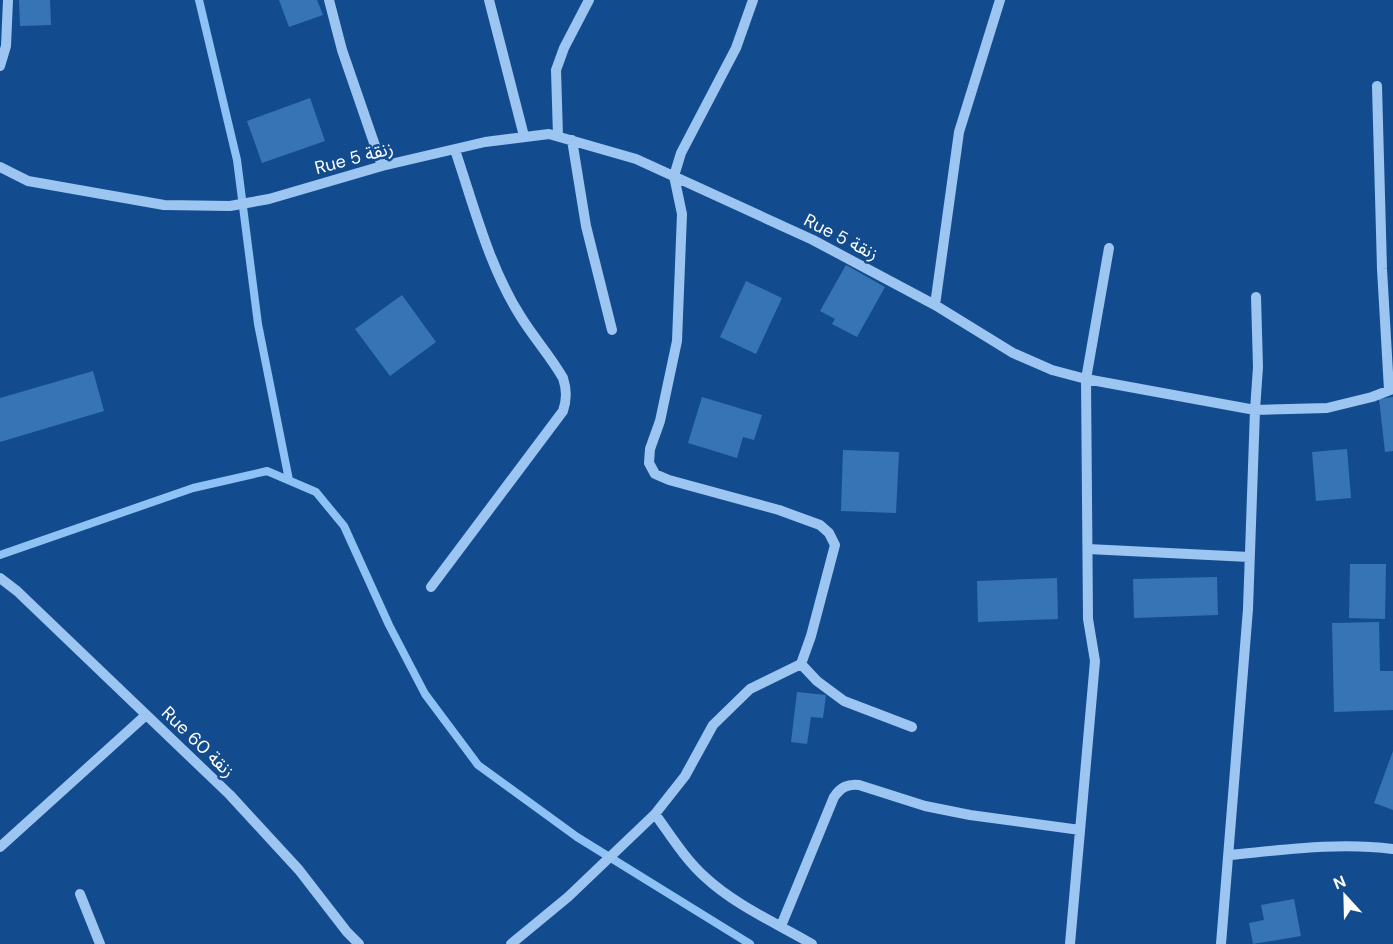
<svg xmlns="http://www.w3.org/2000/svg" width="1393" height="944" viewBox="0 0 1393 944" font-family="'DM Sans','Noto Sans Arabic',sans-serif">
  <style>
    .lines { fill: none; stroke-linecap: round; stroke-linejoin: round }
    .stream { stroke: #8ec1f4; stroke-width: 8 }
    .building { fill: #3674b5 }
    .minor { stroke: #9cc5f1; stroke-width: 10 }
    .labels { text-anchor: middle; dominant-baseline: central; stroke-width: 5; stroke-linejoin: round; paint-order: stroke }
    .street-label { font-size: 18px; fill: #fff; stroke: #134c8e }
  </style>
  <rect width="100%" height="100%" fill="#134c8e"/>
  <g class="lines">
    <!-- stream -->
    <path class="stream" d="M199,0L237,160L258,324L289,480
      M0,555L193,488L267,471L316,492L344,526L389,625L425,694L478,765L577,837L750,944"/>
  </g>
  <!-- building -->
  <path class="building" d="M19,0H50L51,25L20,26Z
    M279,0H317L323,15L289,27Z
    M310,98L325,141L262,163L247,121Z
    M846,265L885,287L857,337L832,324L835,319L820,311Z
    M746,281L782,298L756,354L720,337Z
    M402,295L436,342L390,376L355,329Z
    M93,371L104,411L0,442V398Z
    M702,397L762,415L754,440L743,437L737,458L688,443Z
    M1393,397V451L1385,452L1379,399Z
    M1347,449L1351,498L1316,501L1312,452Z
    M843,450L899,452L896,513L841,511Z
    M1350,564H1386L1385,619L1349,618Z
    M1217,577L1218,615L1134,618L1133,579Z
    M1057,578L1058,619L978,622L977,581Z
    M1379,622L1380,671H1393V710L1334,712L1332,623Z
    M797,692L826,695L823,718L811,717L807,744L791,742Z
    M1393,751V810L1374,803Z
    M1294,899L1301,936L1253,944L1249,923L1264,920L1261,905Z"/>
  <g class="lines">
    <!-- minor -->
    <path class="minor" d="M329,0L342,50L382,166
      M489,0L524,136
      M0,66L6,46L8,0
      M1377,86L1382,269L1389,390
      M558,136L556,70L564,48L589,0
      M572,140L586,226L612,330
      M0,167L28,181L164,205L230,206L269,199L382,166L485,142L549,134L636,159L813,240L935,305L1013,353L1052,370L1086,379L1255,410L1327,408L1372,397L1393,389
      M935,305L959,132L1000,0
      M1088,549L1249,557
      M0,578L17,591L230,795L299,870L347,932L359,944
      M431,587L563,411C567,399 567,390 563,378C551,357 534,338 521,317C489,267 474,206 455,150
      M801,664L817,681L844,701L912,727
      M655,814C671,836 685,859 705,877C735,905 776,923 812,944
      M0,847L146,715
      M1229,855C1283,850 1338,842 1393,849
      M80,894L100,944
      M781,926L834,797C841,787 847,784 859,785L925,806L970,815L1080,830
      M511,944L568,897L655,814L685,776L713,725L750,689L801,664L811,636L835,545L829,533L820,525L779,510L669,480L655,474L649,463L650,449L660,421L677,341L682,214L674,176L681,153L736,48L753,0
      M1070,944L1095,661L1088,619L1086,379L1109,248
      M1221,944L1248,609L1255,410L1258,367L1256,297"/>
  </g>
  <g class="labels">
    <!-- street labels -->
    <g class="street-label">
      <text transform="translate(354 158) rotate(-15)">Rue 5 زنقة</text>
      <text transform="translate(841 237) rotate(27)">Rue 5 زنقة</text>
      <text transform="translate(198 742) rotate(44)">Rue 60 زنقة</text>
    </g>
  </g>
  <!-- north arrow -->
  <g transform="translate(1345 896) rotate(338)" stroke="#134c8e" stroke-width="4.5" paint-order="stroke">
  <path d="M0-4.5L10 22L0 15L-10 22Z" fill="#ffffff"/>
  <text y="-9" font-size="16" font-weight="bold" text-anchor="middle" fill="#ffffff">N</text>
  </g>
</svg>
